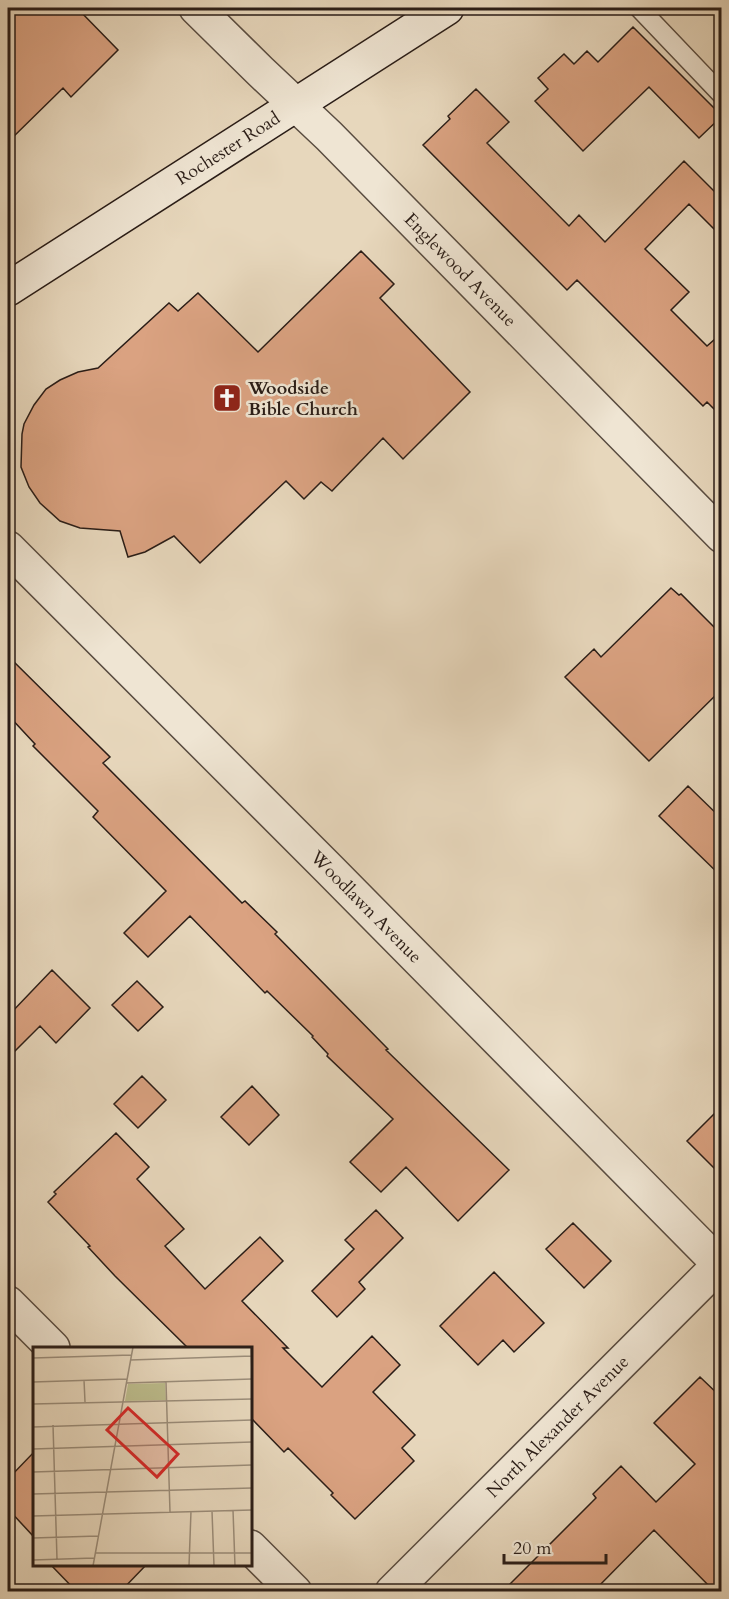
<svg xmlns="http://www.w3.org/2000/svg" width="729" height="1599" viewBox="0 0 729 1599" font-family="Cardo,serif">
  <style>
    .building { fill: #daa281; stroke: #2a1d17; stroke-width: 1.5 }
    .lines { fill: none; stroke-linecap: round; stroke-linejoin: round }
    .service-casing { stroke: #594c40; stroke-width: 21 }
    .minor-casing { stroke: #594c40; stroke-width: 36 }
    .secondary-casing { stroke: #2a1d17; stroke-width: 36 }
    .service { stroke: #efe5d3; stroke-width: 18 }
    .minor { stroke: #efe5d3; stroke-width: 33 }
    .secondary { stroke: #efe5d3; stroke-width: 33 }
    .labels { text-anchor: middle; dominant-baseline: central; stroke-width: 5; stroke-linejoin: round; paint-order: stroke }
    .street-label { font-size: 18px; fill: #2a1d17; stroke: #efe5d3 }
    .poi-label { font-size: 18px; font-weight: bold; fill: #2a1d17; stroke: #efe5d3; text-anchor: start }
    .inset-road { fill: none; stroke: #9b8d7a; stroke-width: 1.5 }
    .view { fill: #d62828; fill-opacity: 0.15; stroke: #d62828; stroke-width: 3 }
    .inset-edge { fill: none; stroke: #2a1d17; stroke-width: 3 }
  </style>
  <rect width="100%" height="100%" fill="#e7d7bc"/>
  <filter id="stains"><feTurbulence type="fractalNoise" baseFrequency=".00333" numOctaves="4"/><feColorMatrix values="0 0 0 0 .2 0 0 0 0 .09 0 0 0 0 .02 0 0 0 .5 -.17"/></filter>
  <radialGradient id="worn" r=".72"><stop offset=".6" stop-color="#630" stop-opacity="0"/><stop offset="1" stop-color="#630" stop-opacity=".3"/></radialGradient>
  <!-- building -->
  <path class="building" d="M8,8H77L118,50L71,97L63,88L8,142Z
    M633,27L722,116L699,138L649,87L583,151L535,101L548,89L538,78L564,54L574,64L587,51L598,62Z
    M476,89L509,122L487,143L569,226L579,215L605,242L684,161L722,199V237L689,204L645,249L689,292L671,310L707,346L722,333V417L707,402L703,406L577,280L567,290L423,145L450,119L448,116Z
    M361,251L394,284L380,298L470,392L403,459L383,438L332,491L321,482L304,499L286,481L200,563L174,536L145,552L128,557L120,531L80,528L60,521L40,503L29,487L21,467L22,434L24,424L34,405L46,389L60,380L78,372L98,368L169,303L178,311L198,293L258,352Z
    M671,588L679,595L681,594L722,635V689L649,761L565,677L594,649L601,657Z
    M8,656L110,757L103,763L242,903L245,901L277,932L275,934L388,1049L386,1050L509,1170L458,1221L406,1167L381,1192L350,1162L393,1119L327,1056L328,1054L312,1037L313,1036L267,991L265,993L190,916L148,957L124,933L166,891L93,817L98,811L33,746L35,744L8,715Z
    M688,786L722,819V877L659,816Z
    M52,970L90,1008L56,1043L40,1026L8,1058V1016Z
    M137,981L163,1007L138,1031L112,1005Z
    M142,1076L166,1100L138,1128L114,1104Z
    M252,1086L279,1115L249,1145L221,1117Z
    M722,1106V1176L687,1141Z
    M116,1133L149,1167L137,1179L184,1229L165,1246L205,1289L260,1237L283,1261L242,1301L288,1348H283L322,1387L372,1336L400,1365L373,1392L415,1435L402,1448L414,1461L355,1519L331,1495L333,1493L288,1448L284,1452L250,1417V1348H188L115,1276L88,1247L90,1246L48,1202L56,1194L54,1192Z
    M376,1210L403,1238L359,1282L365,1289L337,1317L312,1291L354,1249L345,1240Z
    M573,1223L611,1261L584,1288L546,1249Z
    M494,1272L544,1323L514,1352L503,1340L478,1365L440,1326Z
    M700,1377L722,1398V1592H715L654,1530L593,1592H502L596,1498L593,1494L621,1466L656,1502L695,1464L654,1423Z
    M34,1452V1537L8,1509V1479Z
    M50,1564H147L120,1592H77Z"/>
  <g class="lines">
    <!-- service casing -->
    <g class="service-casing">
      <path id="service" d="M639,8L722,95"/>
    </g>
    <!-- minor casing -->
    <g class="minor-casing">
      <g id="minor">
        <path id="s1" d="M196,8L260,71L329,136L722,536"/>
        <path id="s2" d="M8,548L329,869L722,1267"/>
        <path d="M8,1303L53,1348"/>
        <path d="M250,1547L295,1592"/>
        <path id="s3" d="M392,1592L722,1262"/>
      </g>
    </g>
    <!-- secondary casing -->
    <g class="secondary-casing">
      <g id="secondary">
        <path id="s4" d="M8,289L447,8"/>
      </g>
    </g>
    <!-- service -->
    <use href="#service" class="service"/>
    <!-- minor -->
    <use href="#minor" class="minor"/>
    <!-- secondary -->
    <use href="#secondary" class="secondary"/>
  </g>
  <!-- icons -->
  <defs>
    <g id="church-square" transform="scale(1.5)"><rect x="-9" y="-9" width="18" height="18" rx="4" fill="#8f2418" stroke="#efe5d3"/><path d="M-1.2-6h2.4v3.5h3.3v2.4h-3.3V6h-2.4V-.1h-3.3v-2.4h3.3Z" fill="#fff"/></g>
  </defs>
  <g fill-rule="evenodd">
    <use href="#church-square" x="227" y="398"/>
  </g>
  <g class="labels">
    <!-- street labels -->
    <g class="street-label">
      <text stroke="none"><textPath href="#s4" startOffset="261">Rochester Road</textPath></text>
      <text stroke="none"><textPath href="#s1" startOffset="372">Englewood Avenue</textPath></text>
      <text stroke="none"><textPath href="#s2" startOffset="507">Woodlawn Avenue</textPath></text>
      <text stroke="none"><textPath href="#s3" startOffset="234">North Alexander Avenue</textPath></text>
    </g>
    <!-- poi labels -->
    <g class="poi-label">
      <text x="248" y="388">Woodside<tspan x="248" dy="21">Bible Church</tspan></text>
    </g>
  </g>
  <!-- overview -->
  <g transform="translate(33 1347)">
    <rect width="219" height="219" fill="#e7d7bc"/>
    <path d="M132,36L133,53L92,54L95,37Z" fill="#bcbc8c"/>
    <path class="inset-road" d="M218,0L219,26M0,11L98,8M97,13L219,9M51,33L52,55M0,35L94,32M133,35L137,165M93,36L219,32M0,57L219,52M20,78L24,212M0,80L219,73M0,102L219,95M0,125L219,118M0,147L219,141M200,163L202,219M179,164L181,219M0,169L219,163M0,191L65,189M62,206H219M0,213L61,211M60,219L100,0M156,219L158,164"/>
    <path class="view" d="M95,61L145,107L124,130L74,83Z"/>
    <rect width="219" height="219" class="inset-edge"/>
  </g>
  <!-- margin -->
  <rect width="729" height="1599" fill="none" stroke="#e7d7bc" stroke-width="30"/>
  <rect x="9" y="9" width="711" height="1581" fill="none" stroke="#2a1d17" stroke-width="3"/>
  <rect x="15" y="15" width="699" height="1569" fill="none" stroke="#2a1d17" stroke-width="1.5"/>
  <!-- scale -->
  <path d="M504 1554v9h102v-9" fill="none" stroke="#2a1d17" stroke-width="3"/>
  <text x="513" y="1554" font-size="18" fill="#2a1d17" stroke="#efe5d3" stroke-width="4.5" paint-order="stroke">20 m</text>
  <rect width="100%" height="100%" filter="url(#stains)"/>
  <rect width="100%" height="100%" fill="url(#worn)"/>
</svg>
